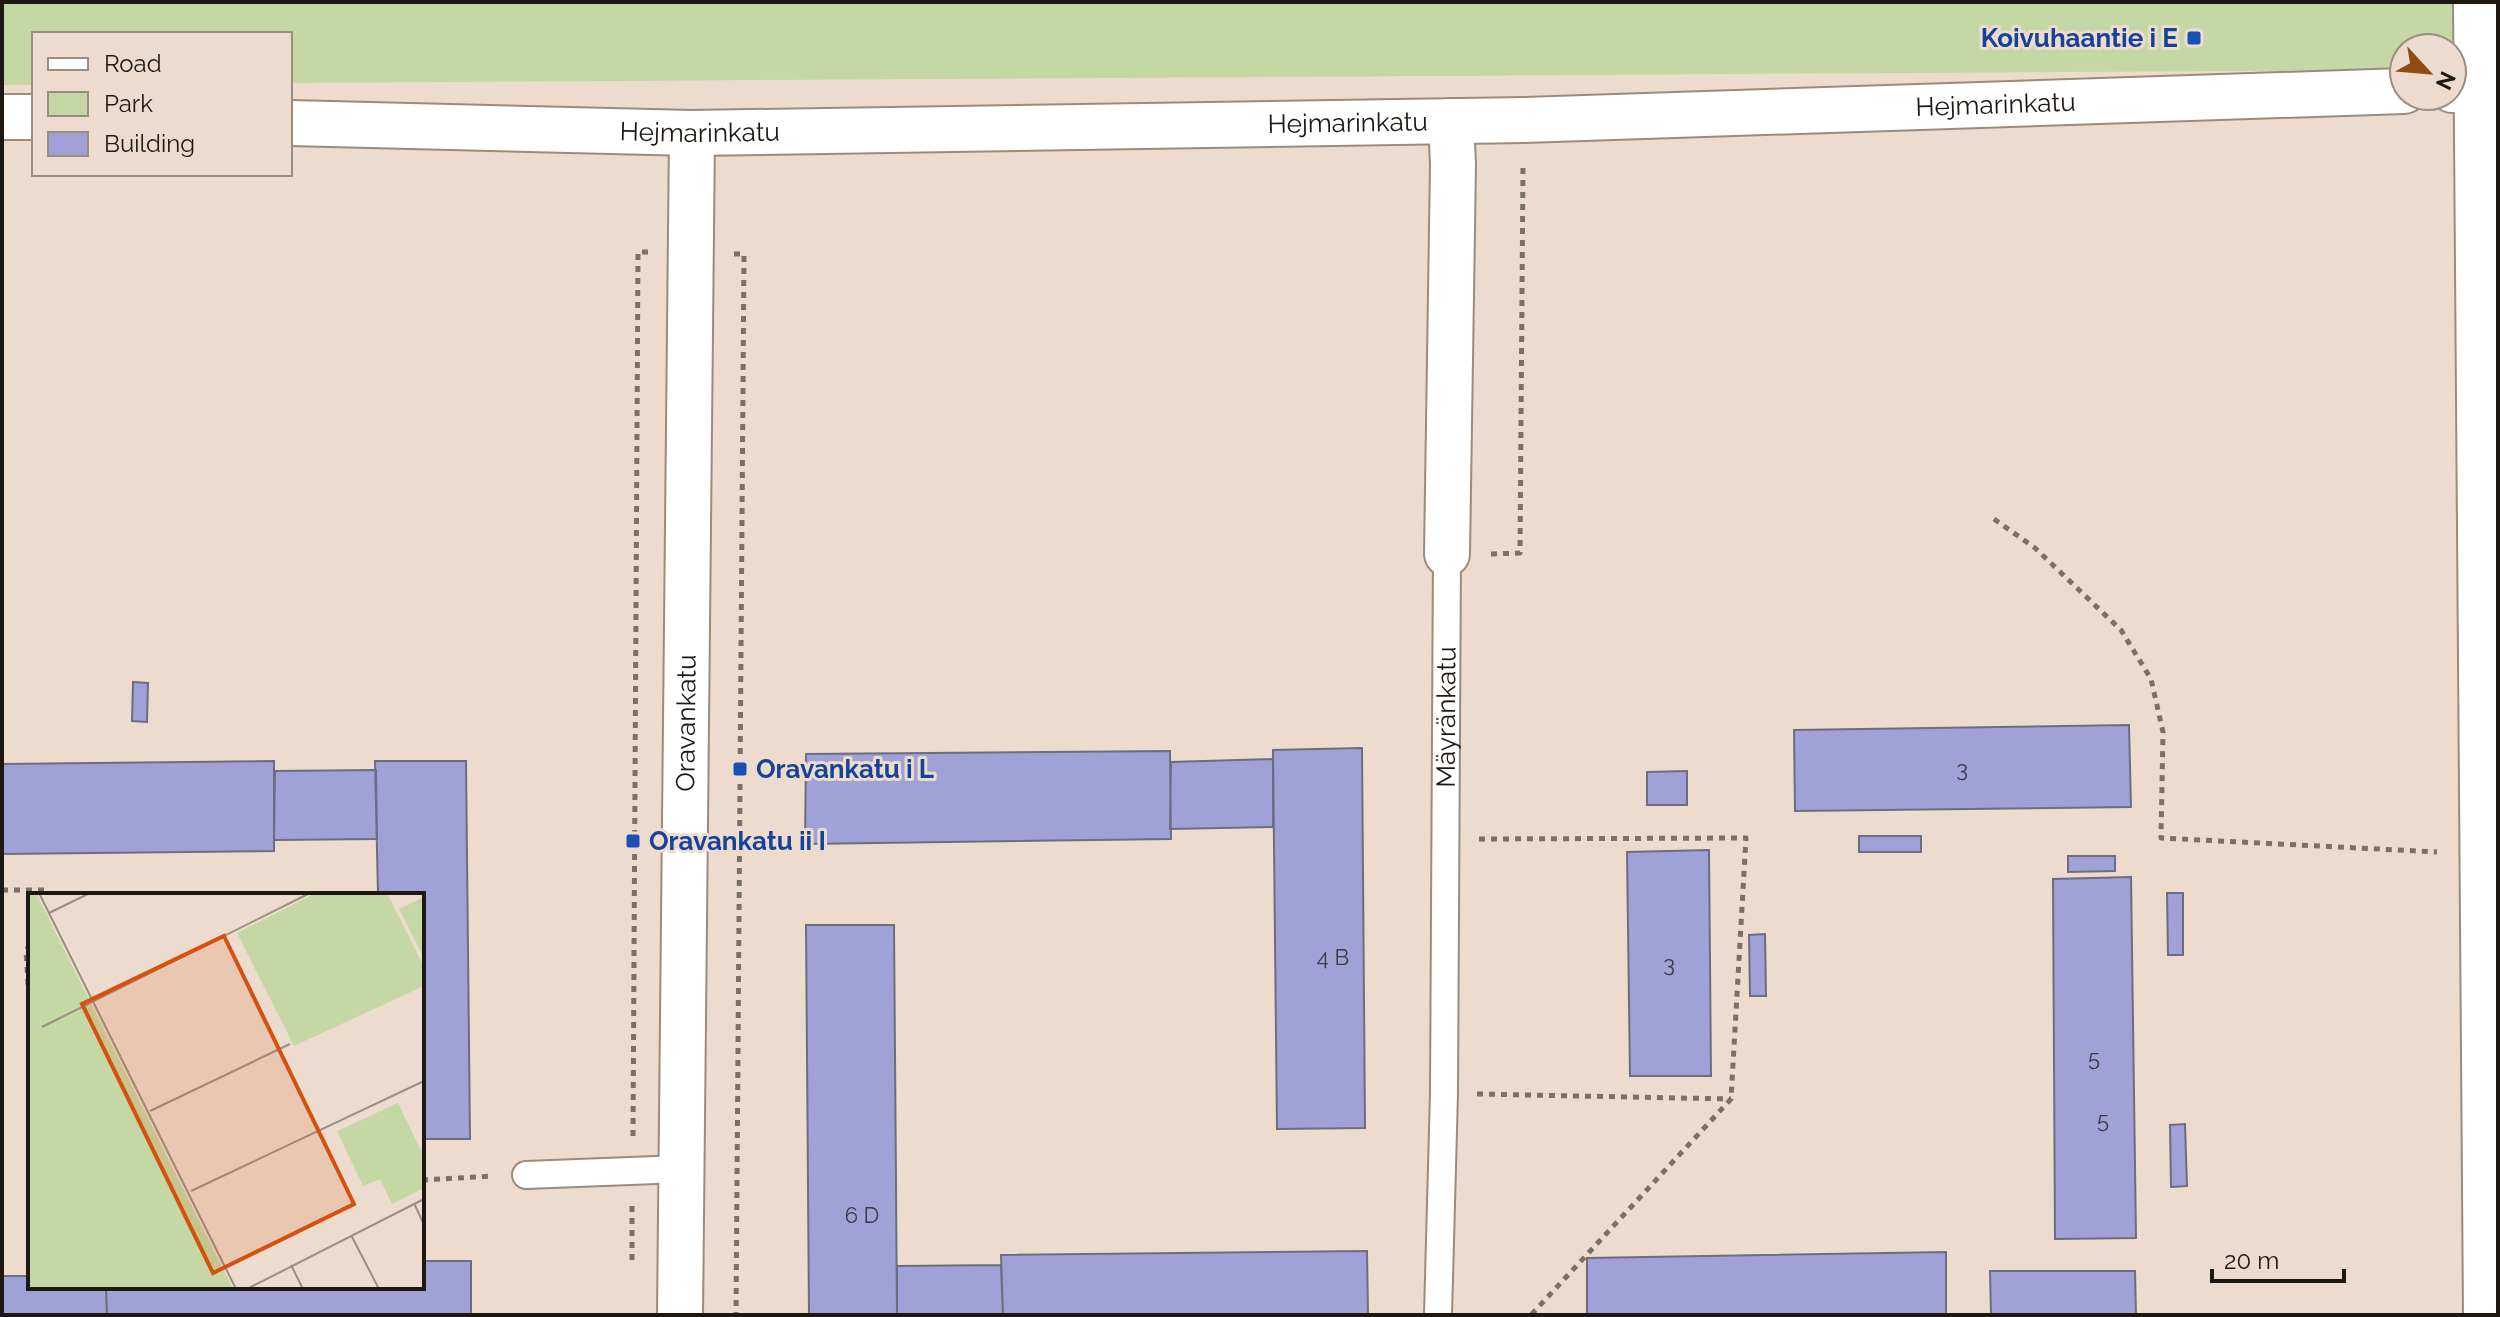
<svg xmlns="http://www.w3.org/2000/svg" width="2500" height="1317" viewBox="0 0 2500 1317" font-family="Raleway,sans-serif">
  <style>
    .green { fill: #c6d7a6 }
    .building { fill: #a0a1d7; stroke: #6c6d7f; stroke-width: 2 }
    .lines { fill: none; stroke-linecap: round; stroke-linejoin: round }
    .service-casing { stroke: #9b8b7d; stroke-width: 30 }
    .minor-casing { stroke: #9b8b7d; stroke-width: 48 }
    .tertiary-casing { stroke: #9b8b7d; stroke-width: 48 }
    .path { stroke: #7b7067; stroke-width: 5; stroke-dasharray: 6 6; stroke-linecap: butt }
    .service { stroke: #fff; stroke-width: 26 }
    .minor { stroke: #fff; stroke-width: 44 }
    .tertiary { stroke: #fff; stroke-width: 44 }
    .transit-dot { fill: #1a4fb4; stroke: #eddccd; stroke-width: 3 }
    .labels { text-anchor: middle; dominant-baseline: central; stroke-width: 6; stroke-linejoin: round; paint-order: stroke }
    .number-label { font-size: 22px; fill: #3e3a44 }
    .transit-label { font-size: 26px; font-weight: bold; fill: #164399; stroke: #eddccd; text-anchor: start }
    .street-label { font-size: 26px; fill: #1e1813; stroke: #eddccd }
    .inset-road { fill: none; stroke: #9a8e83; stroke-width: 2 }
    .view { fill: #d4520d; fill-opacity: 0.15; stroke: #d4520d; stroke-width: 4 }
    .inset-edge { fill: none; stroke: #1e1813; stroke-width: 4 }
  </style>
  <rect width="100%" height="100%" fill="#eddccd"/>
  <!-- green -->
  <path class="green" d="M2,2H2498V69L2452,70V48H2404V70L290,83V34H34V85H2Z"/>
  <!-- building -->
  <path class="building" d="M133,682L148,683L147,722L132,721Z
    M2129,725L2131,807L1795,811L1794,730Z
    M1362,748L1365,1128L1277,1129L1273,750Z
    M1170,751L1171,839L805,844L806,754Z
    M1273,759V827L1170,829L1171,762Z
    M274,761V851L2,854V764Z
    M375,761H466L470,1139H422V895H378Z
    M376,770L377,839L274,840L275,771Z
    M1687,771V805H1647V772Z
    M1859,836H1921V852H1859Z
    M1709,850L1711,1076H1630L1627,852Z
    M2068,856H2115V871L2068,872Z
    M2131,877L2136,1238L2055,1239L2053,879Z
    M2167,893H2183V955H2168Z
    M806,925H894L897,1315H809Z
    M1765,934L1766,996H1750L1749,935Z
    M2185,1124L2187,1186L2171,1187L2170,1125Z
    M1367,1251L1368,1315H1003L1001,1255Z
    M1946,1252V1315H1587V1258Z
    M422,1261H471V1315H107L106,1287H422Z
    M1001,1265L1003,1315H897V1266Z
    M1990,1271H2135L2136,1315H1991Z
    M2,1276H30V1287H106L107,1315H2Z"/>
  <g class="lines">
    <!-- service casing -->
    <g class="service-casing">
      <g id="service">
        <path d="M526,1175L682,1169"/>
        <path id="s1" d="M1438,1315L1444,1093L1447,554"/>
      </g>
    </g>
    <!-- minor casing -->
    <g class="minor-casing">
      <path id="minor" d="M2476,2L2486,1315
        M1447,554L1453,164L1451,121"/>
    </g>
    <!-- tertiary casing -->
    <g class="tertiary-casing">
      <g id="tertiary">
        <path d="M2452,90L2498,89"/>
        <path d="M2,117H34"/>
        <path id="s2" d="M290,123L692,133L1524,120L2404,91"/>
        <path id="s3" d="M680,1315L692,133"/>
      </g>
    </g>
    <!-- path -->
    <path class="path" d="M734,254H744L736,1315
      M1994,519L2035,548L2121,630L2151,679L2163,732L2161,838L2437,852
      M1491,554L1520,553L1523,165
      M1479,839L1746,838L1731,1099L1531,1315
      M2,890H44V895
      M30,944L26,951L30,1014
      M1477,1094L1731,1099
      M633,1136L638,252H648
      M422,1180L493,1176
      M632,1260V1206"/>
    <!-- service -->
    <use href="#service" class="service"/>
    <!-- minor -->
    <use href="#minor" class="minor"/>
    <!-- tertiary -->
    <use href="#tertiary" class="tertiary"/>
  </g>
  <!-- markers -->
  <g class="transit-dot">
    <rect x="2186" y="30" width="16" height="16" rx="4"/>
    <rect x="732" y="761" width="16" height="16" rx="4"/>
    <rect x="625" y="833" width="16" height="16" rx="4"/>
  </g>
  <g class="labels">
    <!-- number labels -->
    <g class="number-label">
      <text x="1962" y="769">3</text>
      <text x="1333" y="957">4 B</text>
      <text x="1669" y="964">3</text>
      <text x="2094" y="1058">5</text>
      <text x="2103" y="1120">5</text>
      <text x="862" y="1215">6 D</text>
    </g>
    <!-- transit labels -->
    <g class="transit-label">
      <text x="2178" y="38" text-anchor="end">Koivuhaantie i E</text>
      <text x="756" y="769">Oravankatu i L</text>
      <text x="649" y="841">Oravankatu ii I</text>
    </g>
    <!-- street labels -->
    <g class="street-label">
      <text stroke="none"><textPath href="#s2" startOffset="1706">Hejmarinkatu</textPath></text>
      <text stroke="none"><textPath href="#s2" startOffset="1058">Hejmarinkatu</textPath></text>
      <text stroke="none"><textPath href="#s2" startOffset="410">Hejmarinkatu</textPath></text>
      <text stroke="none"><textPath href="#s1" startOffset="598">Mäyränkatu</textPath></text>
      <text stroke="none"><textPath href="#s3" startOffset="592">Oravankatu</textPath></text>
    </g>
  </g>
  <!-- overview -->
  <g transform="translate(28 893)">
    <rect width="396" height="396" fill="#eddccd"/>
    <path d="M0,0H8L205,396H0ZM288,0H359L396,74V93L266,153L209,40ZM396,4V63H395L371,16ZM370,210L396,264V295L364,311L352,286L335,293L309,238Z" fill="#c6d7a6"/>
    <path class="inset-road" d="M11,0L208,396M21,20L62,0M14,134L282,0M122,218L262,151M163,298L396,188M386,310L396,332M323,342L351,396M263,372L275,396M219,396L396,306"/>
    <path class="view" d="M196,43L326,311L185,380L54,111Z"/>
    <rect width="396" height="396" class="inset-edge"/>
  </g>
  <!-- border -->
  <rect width="2500" height="1317" fill="none" stroke="#1e1813" stroke-width="8"/>
  <!-- legend -->
  <rect x="32" y="32" width="260" height="144" fill="#eddccd" stroke="#9a8e83" stroke-width="2"/>
  <rect x="48" y="58" width="40" height="12" fill="#ffffff" stroke="#9a8e83" stroke-width="2"/>
  <text x="104" y="72" font-size="24" fill="#1e1813">Road</text>
  <rect x="48" y="92" width="40" height="24" fill="#c6d7a6" stroke="#9a8e83" stroke-width="2"/>
  <text x="104" y="112" font-size="24" fill="#1e1813">Park</text>
  <rect x="48" y="132" width="40" height="24" fill="#a0a1d7" stroke="#9a8e83" stroke-width="2"/>
  <text x="104" y="152" font-size="24" fill="#1e1813">Building</text>
  <!-- north arrow -->
  <g transform="translate(2428 72) rotate(116)"><circle r="38" fill="#eddccd" stroke="#9a8e83" stroke-width="2"/>
  <path d="M0-6L14 30L0 20L-14 30Z" fill="#8b4d11"/>
  <text y="-12" font-size="22" font-weight="bold" text-anchor="middle" fill="#1e1813">N</text>
  </g>
  <!-- scale -->
  <path d="M2212 1269v12h132v-12" fill="none" stroke="#1e1813" stroke-width="4"/>
  <text x="2224" y="1269" font-size="24" fill="#1e1813" stroke="#eddccd" stroke-width="6" paint-order="stroke">20 m</text>
</svg>
